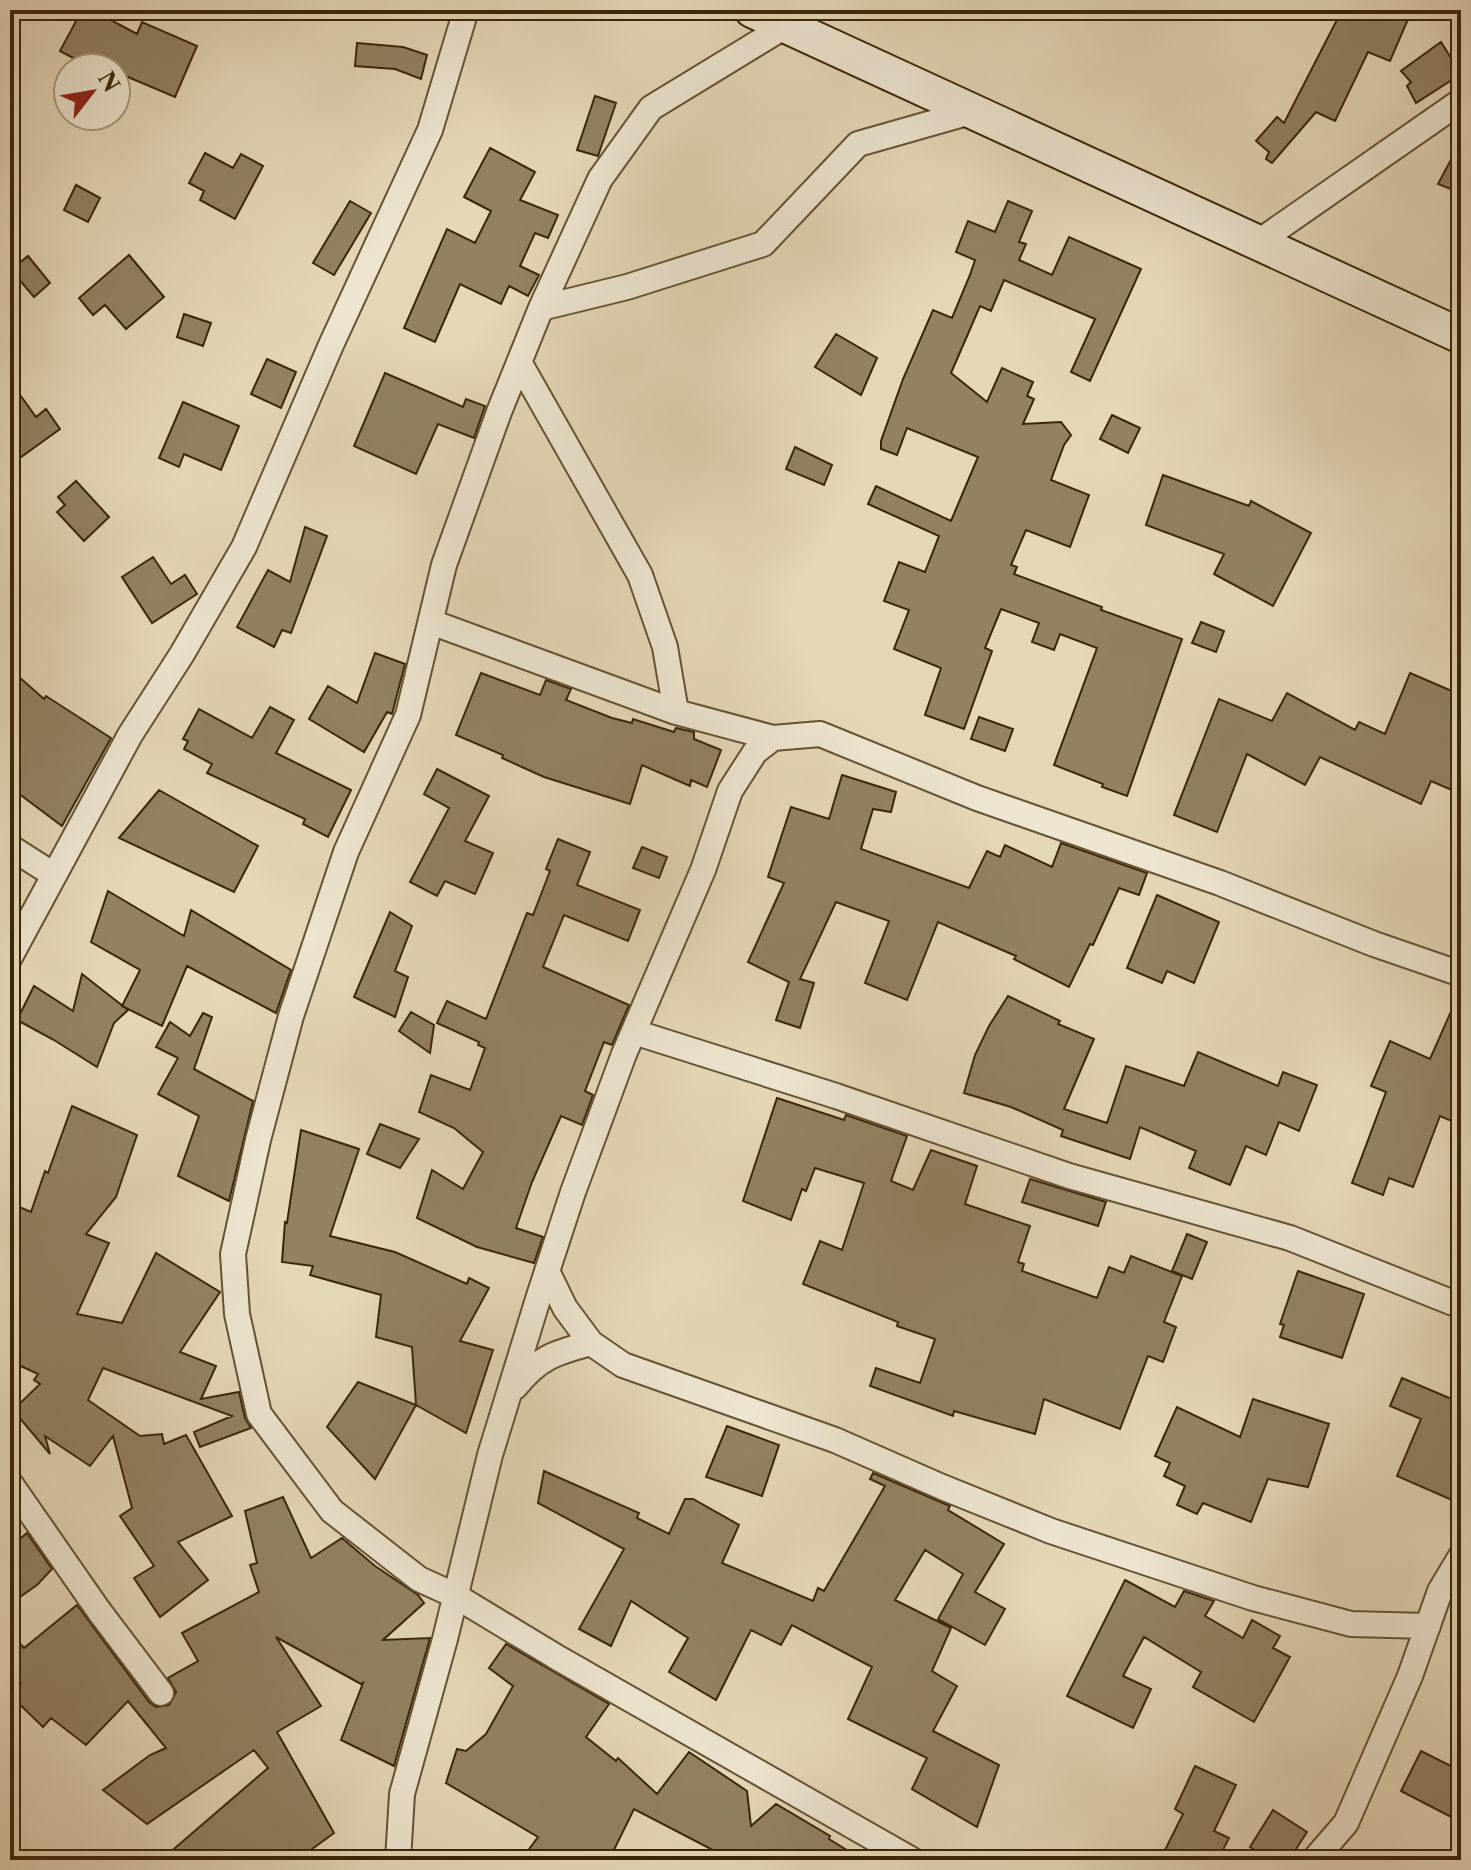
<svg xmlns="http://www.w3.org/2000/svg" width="1471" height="1870" viewBox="0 0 1471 1870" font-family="'Libre Caslon Text',serif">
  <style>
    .building { fill: #928263; stroke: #3a2607; stroke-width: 2 }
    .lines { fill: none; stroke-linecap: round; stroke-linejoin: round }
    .minor-casing { stroke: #645233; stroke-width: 28 }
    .secondary-casing { stroke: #3a2607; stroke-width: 38 }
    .minor { stroke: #ede5d0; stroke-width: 24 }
    .secondary { stroke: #ede5d0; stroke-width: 34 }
  </style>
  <rect width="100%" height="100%" fill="#e4d7b7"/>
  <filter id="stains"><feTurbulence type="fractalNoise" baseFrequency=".0025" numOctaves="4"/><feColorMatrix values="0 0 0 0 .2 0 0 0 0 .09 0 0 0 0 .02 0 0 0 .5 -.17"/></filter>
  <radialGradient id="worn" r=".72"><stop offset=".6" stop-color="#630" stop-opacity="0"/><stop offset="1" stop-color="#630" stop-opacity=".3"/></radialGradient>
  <!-- building -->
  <path class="building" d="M82,10H92L137,34L142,22L197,46L175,97L116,72V68H92L60,51Z
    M1342,10H1396L1409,17L1390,61L1368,52L1335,121L1316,112L1272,163L1266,159L1269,152L1256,141L1277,117L1284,123Z
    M1441,42L1461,74L1416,103L1407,86L1411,82L1401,71Z
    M357,43L403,47L427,55L421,79L395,69L355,66Z
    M595,96L616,103L598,156L577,150Z
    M1461,141V193L1438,184Z
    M490,148L535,172L520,200L558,215L548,238L535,233L520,266L539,275L528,296L509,286L501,304L460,284L435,342L404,328L447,229L475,243L491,211L464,197Z
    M205,153L233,168L241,154L263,166L235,219L200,200L204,191L189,183Z
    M76,185L100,198L88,222L64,210Z
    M350,201L371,213L334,275L313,263Z
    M1008,201L1032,211L1019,242L1026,244L1019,260L1052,275L1069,237L1141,269L1090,381L1071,372L1095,319L1004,280L991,311L980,306L951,373L987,402L1002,368L1033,382L1027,396L1034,399L1023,424L1061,422L1071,435L1064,445L1051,480L1089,495L1070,547L1026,530L1011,565L1017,567L1014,574L1102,607L1101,610L1182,639L1127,796L1102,787L1103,784L1054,765L1097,648L1060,634L1054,650L1032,642L1039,623L1001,609L985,648L992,651L964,729L925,715L941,668L894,649L909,610L884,601L899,562L925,572L939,536L868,504L876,486L951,521L978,457L907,428L897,455L881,449V441L903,379L933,310L952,318L970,275L975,260L956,252L968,221L995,232Z
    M129,255L164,297L126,329L105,305L93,315L79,298Z
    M28,256L50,283L34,297L11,270Z
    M184,314L211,323L203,346L177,337Z
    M836,334L877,358L861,395L815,367Z
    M267,359L296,372L281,408L251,394Z
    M385,373L463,407L466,399L485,406L474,438L438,424L416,474L354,446Z
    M10,381L36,417L46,409L60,429L10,465Z
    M183,402L239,426L221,470L184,454L179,467L159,458Z
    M1112,415L1140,428L1128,453L1100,439Z
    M795,447L832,465L824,485L786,469Z
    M1163,475L1249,506L1251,501L1311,533L1273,606L1214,574L1224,554L1146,525Z
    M76,481L109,517L84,541L57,512L65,505L58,497Z
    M305,527L327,536L291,633L282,630L274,647L237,627L268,570L290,582Z
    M153,557L171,584L185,575L197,594L152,623L122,577Z
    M1201,622L1224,631L1216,652L1192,643Z
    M375,653L405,664L392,714L387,712L364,752L309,719L328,686L357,703Z
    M10,669L44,699L46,696L111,738L62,826L10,787Z
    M481,673L540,695L546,680L571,689L566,700L612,718L632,723L633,719L674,732L676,728L694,732V739L721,750L707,787L691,780L690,786L642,765L630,804L544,777L502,758L503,755L456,735Z
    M1410,673L1461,695V794L1431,781L1421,804L1320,757L1305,785L1247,754L1217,832L1174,815L1219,699L1272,721L1287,693L1355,730L1359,722L1385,734Z
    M270,707L294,720L276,753L351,790L328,837L303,824L305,819L207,773L212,764L184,749L188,741L183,739L199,709L252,738Z
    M979,717L1013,729L1005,751L971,739Z
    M437,769L489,796L465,841L493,853L475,894L445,881L437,896L410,882L449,808L424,794Z
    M842,775L896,792L891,812L873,809L861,849L969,888L987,851L1000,857L1005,845L1052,867L1061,843L1147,873L1139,895L1119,888L1093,945L1090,944L1069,987L1014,959L1016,956L938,922L907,1000L865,983L889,921L836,902L800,979L814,983L800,1028L776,1020L789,982L748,962L784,883L768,877L791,807L829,819Z
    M159,790L258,846L234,892L119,838Z
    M558,839L590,852L577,885L640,910L628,941L564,915L543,967L629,1005L612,1045L604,1042L585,1091L593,1095L582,1125L561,1116L532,1182L516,1228L543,1237L534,1263L477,1247L417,1218L432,1170L463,1189L483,1152L454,1128L419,1112L431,1075L470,1090L485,1048L478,1045L479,1042L437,1023L447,1001L486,1019L527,913L533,915L550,871L546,869Z
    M642,847L667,857L659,878L633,868Z
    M108,891L184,936L191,910L291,970L276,1013L187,966L162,1026L122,1006L140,970L91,942Z
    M1157,895L1219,922L1194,983L1167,971L1162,983L1127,968Z
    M390,912L412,926L395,971L408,977L395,1017L354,997Z
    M82,974L128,1010L114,1023L97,1067L54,1040L17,1020L34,986L73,1011Z
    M1461,989V1069L1451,1093L1461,1096V1125L1440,1116L1413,1187L1389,1178L1383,1195L1352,1183L1386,1092L1371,1086L1390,1041L1430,1059Z
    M1008,996L1060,1021L1058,1024L1094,1039L1064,1109L1107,1123L1126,1066L1184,1086L1198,1052L1278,1086L1283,1072L1317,1085L1299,1131L1279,1122L1266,1155L1246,1146L1230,1185L1189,1168L1196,1151L1140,1127L1130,1159L1061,1136L1063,1130L1011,1107L964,1093L975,1055L989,1026Z
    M411,1012L434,1025L430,1053L399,1031Z
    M203,1013L212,1017L194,1069L253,1101L229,1201L178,1176L199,1116L158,1094L178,1058L156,1047L170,1022L190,1036Z
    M777,1098L844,1120L846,1115L907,1136L891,1181L913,1190L931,1150L977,1166L965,1204L1030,1226L1018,1262L1024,1264L1022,1271L1097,1298L1109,1267L1124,1273L1131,1256L1182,1276L1164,1322L1176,1327L1163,1362L1148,1356L1120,1429L1044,1399L1035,1434L954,1411L953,1416L870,1386L876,1368L920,1383L935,1339L897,1326L898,1322L803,1284L820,1241L842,1250L864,1183L815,1168L806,1191L802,1189L791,1220L743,1201Z
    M72,1106L137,1135L116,1197L86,1234L109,1243L77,1314L122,1323L156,1253L220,1292L180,1352L216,1366L201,1399L239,1392L245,1418L251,1428L200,1447L194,1432L232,1416L103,1368L88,1400L140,1436L162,1434L164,1444L186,1435L232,1516L178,1542L208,1580L160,1617L134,1578L154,1566L120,1516L132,1508L113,1436L90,1466L45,1436L50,1454L13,1410L40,1384L34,1380L38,1374L10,1361V1203L31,1212L45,1171L48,1173Z
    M380,1124L419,1139L400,1168L367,1154Z
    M301,1130L359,1149L330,1236L395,1252L467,1284L469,1278L489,1288L460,1341L493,1350L466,1433L416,1405L412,1347L376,1337L381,1295L310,1275L313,1266L282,1262L285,1222L287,1223Z
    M1030,1179L1106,1202L1098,1226L1022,1202Z
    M1187,1234L1207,1242L1192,1279L1172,1271Z
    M1298,1271L1364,1294L1342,1358L1280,1337L1284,1325L1280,1324Z
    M1402,1378L1461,1403V1504L1397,1476L1421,1419L1390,1406Z
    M358,1382L416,1405L375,1479L327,1427Z
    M1253,1399L1329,1424L1308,1487L1268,1479L1251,1522L1203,1503L1197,1514L1177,1505L1185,1486L1164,1476L1170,1463L1155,1456L1177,1407L1240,1437Z
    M727,1426L779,1445L762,1496L706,1477Z
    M544,1471L639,1513L637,1518L669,1534L685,1499H693L739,1525L722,1563L813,1601L818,1588L824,1591L885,1486L870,1479L873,1473L950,1506L948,1510L1004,1544L975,1592L1005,1609L985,1645L938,1619L963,1574L925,1550L895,1600L951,1628L932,1671L957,1686L933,1731L999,1765L977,1827L912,1789L927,1758L848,1719L872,1667L792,1625L781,1645L751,1630L716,1700L669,1672L688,1638L631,1601L611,1646L579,1629L624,1549L538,1503Z
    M283,1497L311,1558L342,1538L375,1566L418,1595L424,1603L383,1640L430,1638L394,1766L341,1740L363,1683L361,1684L276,1637L321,1706L277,1732L334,1833L297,1860H161L268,1768L254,1750L147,1824L103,1790L150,1755L166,1748L128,1701L86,1745L51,1718L43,1727L11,1696L21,1683L10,1672V1632L24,1648L77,1605L149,1702L156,1707L169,1705L176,1692L168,1678L198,1661L182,1633L259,1592L250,1565L257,1563L245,1511Z
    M27,1533L52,1569L37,1585L10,1604V1547Z
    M1125,1580L1175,1607L1184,1591L1214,1601L1205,1616L1243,1638L1252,1620L1280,1636L1273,1648L1290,1657L1254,1722L1193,1687L1201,1672L1144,1637L1123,1676L1151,1689L1133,1728L1067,1696Z
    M506,1644L609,1704L586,1737L616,1761L618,1758L657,1794L689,1752L747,1791L751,1826L776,1804L830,1836L829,1839L863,1860H732L634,1809L609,1860H521L538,1837L446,1783L457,1749L466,1751L486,1734L513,1686L489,1668Z
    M1421,1751L1461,1771V1822L1401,1791Z
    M1195,1766L1236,1785L1214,1831L1229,1838L1218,1860H1160L1183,1814L1175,1809Z
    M1273,1810L1307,1832L1289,1860H1271L1250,1847Z"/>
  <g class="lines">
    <!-- minor casing -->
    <g class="minor-casing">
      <path id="minor" d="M1257,243L1461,101
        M541,308L600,179L651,108L787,25
        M519,362L640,575L665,647L676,712
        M431,622L676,712L773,738
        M10,847L54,875
        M10,957L130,735L182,654L244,547L331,345L430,130L466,10
        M634,1032L836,1096L1069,1176L1290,1238L1461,1306
        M547,1271L565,1308L591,1343L623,1365L835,1440L942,1487L1051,1531L1253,1598L1351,1624L1428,1626
        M515,1387C539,1357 555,1353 591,1343
        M10,1483L99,1611L161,1693
        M398,1860L402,1794L445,1639L490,1455L538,1299L573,1192L624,1054L703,870L730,791L755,752L773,738L820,734L977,798L1220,883L1374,944L1461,974
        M912,1860L558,1658L454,1595L419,1579L332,1511L259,1414L237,1314L233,1254L258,1140L291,1016L346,852L408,715L444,565L499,412L541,308L627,287L763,244L858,144L974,111
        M1314,1860L1346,1823L1410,1676L1440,1591L1461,1556"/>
    </g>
    <!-- secondary casing -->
    <g class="secondary-casing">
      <path id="secondary" d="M752,10L1461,336"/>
    </g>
    <!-- minor -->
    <use href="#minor" class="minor"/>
    <!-- secondary -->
    <use href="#secondary" class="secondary"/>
  </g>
  <!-- margin -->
  <rect width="1471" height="1870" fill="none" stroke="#e4d7b7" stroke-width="40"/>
  <rect x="12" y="12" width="1447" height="1846" fill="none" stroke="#3a2607" stroke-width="4"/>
  <rect x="20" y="20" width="1431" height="1830" fill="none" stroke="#3a2607" stroke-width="2"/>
  <!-- north arrow -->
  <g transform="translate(92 92) rotate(59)"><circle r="38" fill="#ede5d0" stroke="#a59980" stroke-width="2"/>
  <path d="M0-6L14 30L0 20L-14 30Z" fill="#8f2418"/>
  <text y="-12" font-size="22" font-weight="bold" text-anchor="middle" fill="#3a2607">N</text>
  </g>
  <rect width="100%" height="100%" filter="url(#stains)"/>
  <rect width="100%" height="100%" fill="url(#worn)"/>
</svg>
